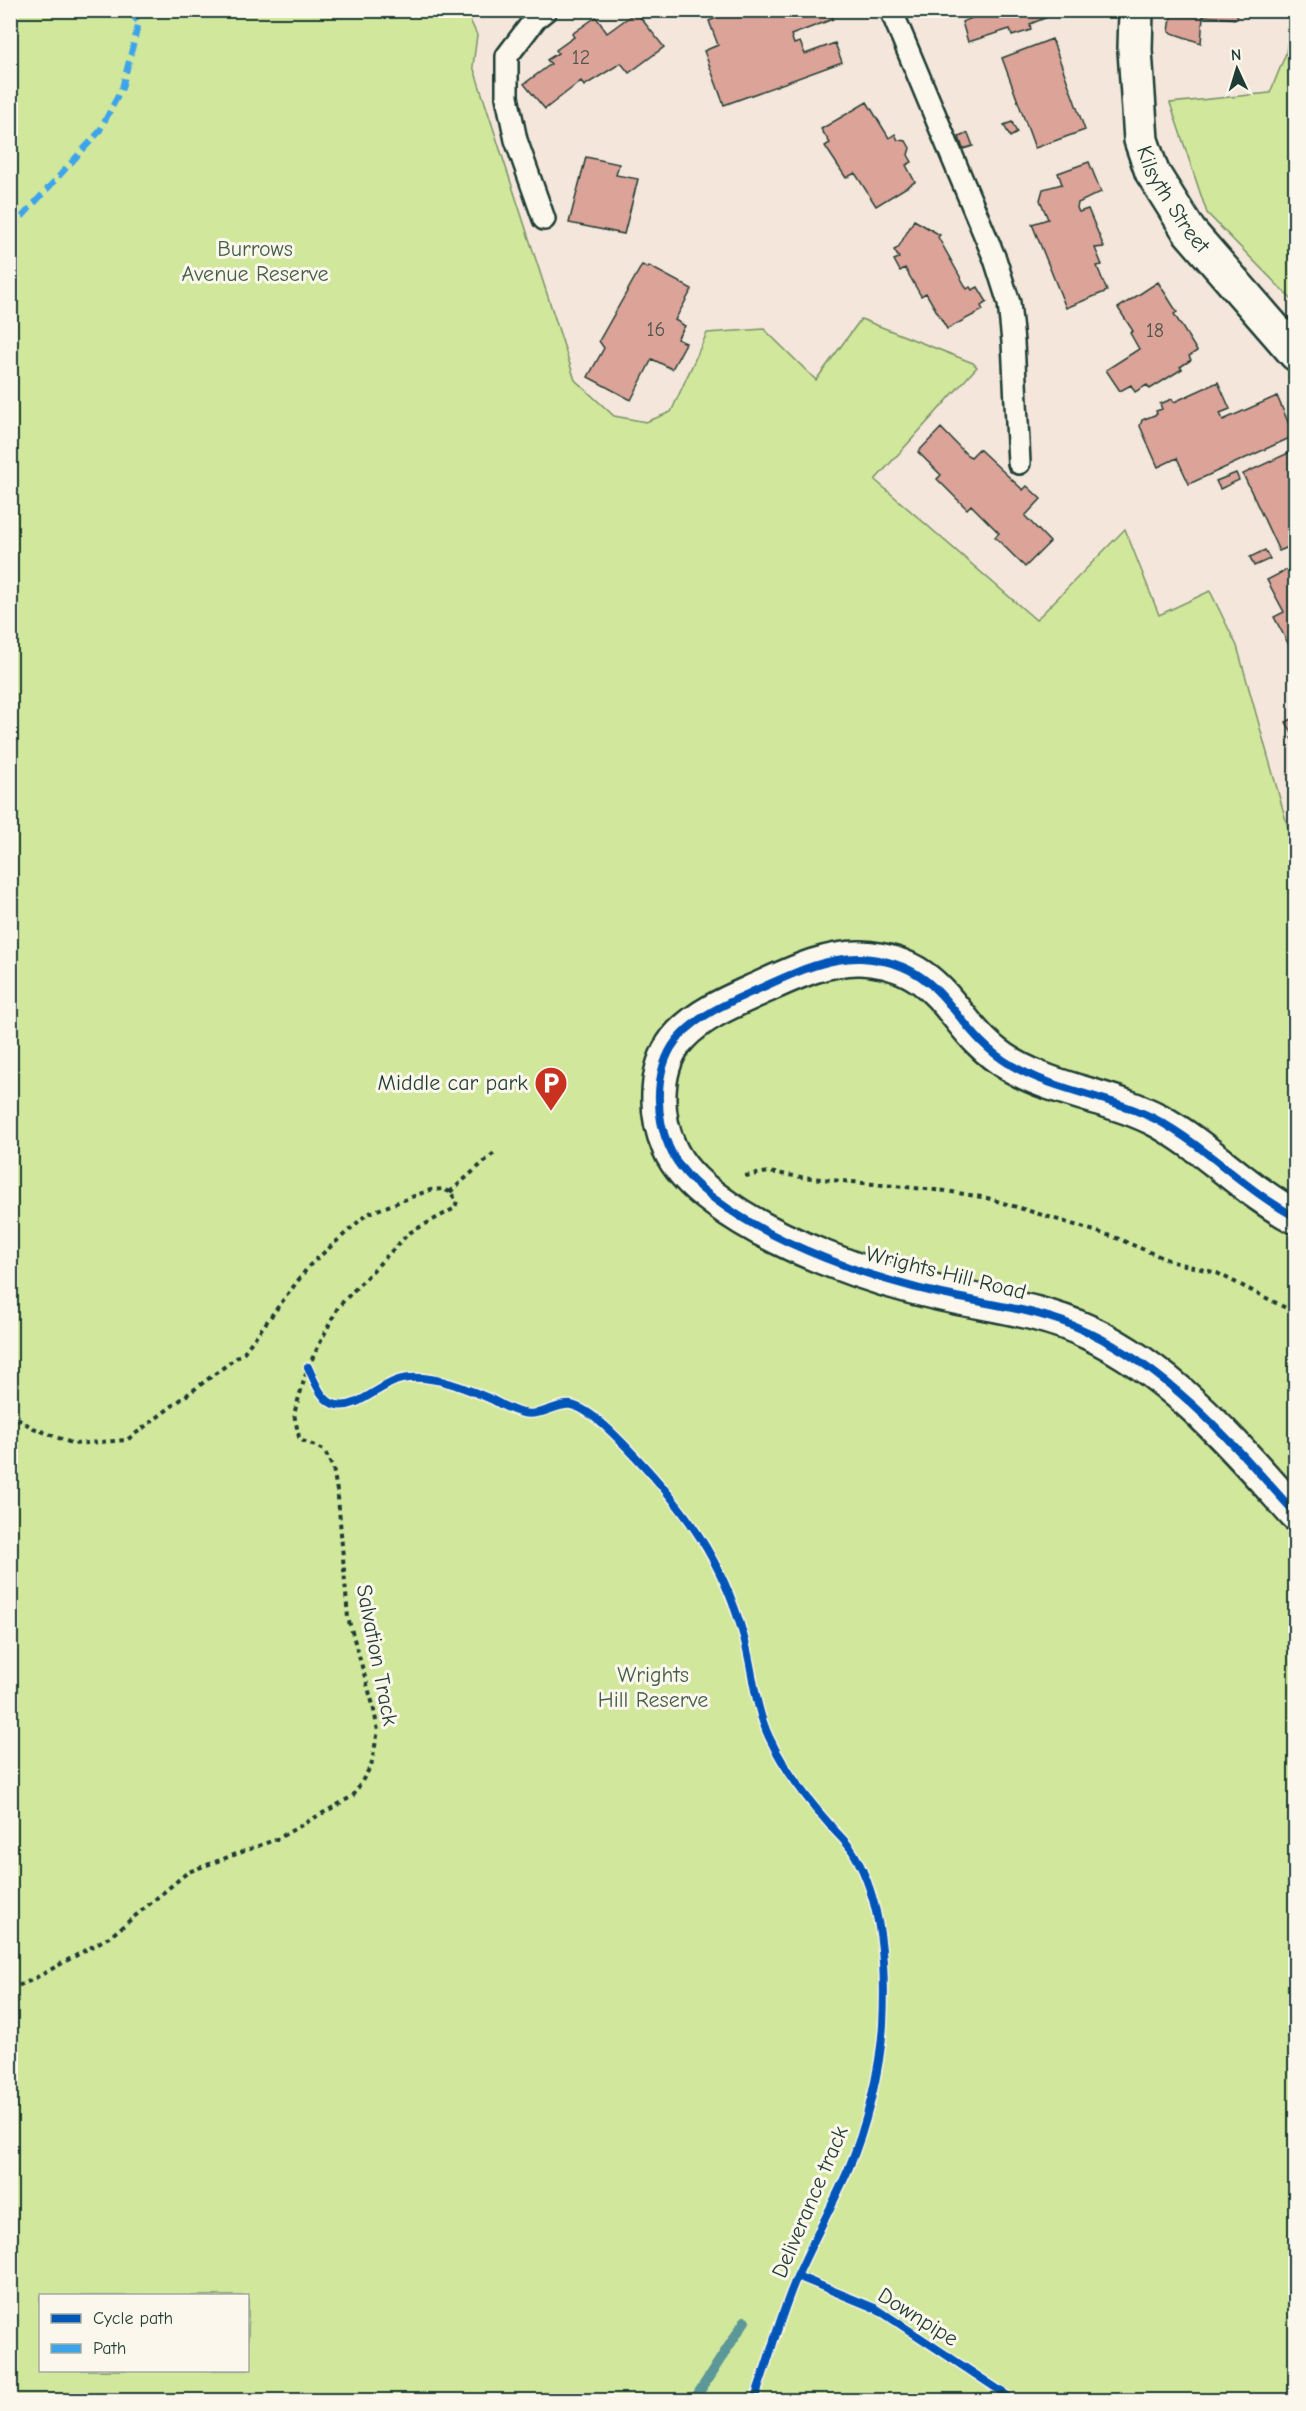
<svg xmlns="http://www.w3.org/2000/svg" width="1306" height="2411" viewBox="0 0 1306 2411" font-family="'Comic Neue',sans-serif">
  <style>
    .green { fill: #d1e79c; stroke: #789268; stroke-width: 1.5; fill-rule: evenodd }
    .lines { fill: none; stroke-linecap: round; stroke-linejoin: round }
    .stream { stroke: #5b9898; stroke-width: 10 }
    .building { fill: #dca398; stroke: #1f3d34; stroke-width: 1.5 }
    .lane-casing { stroke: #1f3d34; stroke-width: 26 }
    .street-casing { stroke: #1f3d34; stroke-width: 38 }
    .path { stroke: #1f3d34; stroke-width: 4; stroke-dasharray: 4.5 4.5; stroke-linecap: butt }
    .lane { stroke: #fbf7ec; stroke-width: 21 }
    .street { stroke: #fbf7ec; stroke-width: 33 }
    .quiet { stroke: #3da4eb; stroke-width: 6; stroke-dasharray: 12 6; stroke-linecap: butt }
    .cycleway-casing { stroke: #fbf7ec; stroke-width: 11 }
    .cycleway { stroke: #0057b8; stroke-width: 8 }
    .labels { text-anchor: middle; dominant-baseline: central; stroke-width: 6; stroke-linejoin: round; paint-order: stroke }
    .number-label { font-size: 20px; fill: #4e564d }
    .street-label { font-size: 22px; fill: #1f3d34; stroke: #fbf7ec }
    .park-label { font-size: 22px; fill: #435f49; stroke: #fbf7ec }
    .poi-label { font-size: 22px; fill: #1f3d34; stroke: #fbf7ec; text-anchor: end }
  </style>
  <rect width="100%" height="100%" fill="#f5e6db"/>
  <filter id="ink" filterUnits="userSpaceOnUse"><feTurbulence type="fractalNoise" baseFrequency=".0167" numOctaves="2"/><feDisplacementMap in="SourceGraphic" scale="12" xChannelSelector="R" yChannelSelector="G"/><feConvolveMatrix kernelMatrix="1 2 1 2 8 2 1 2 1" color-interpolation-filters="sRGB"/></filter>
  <g filter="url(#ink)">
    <!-- green -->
    <path class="green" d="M11,11H466L477,35L473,66L575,380L614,416L646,422L671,412L707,333L764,329L816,380L861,319L973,363L977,367L875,480L1036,620L1125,529L1159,615L1210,591L1237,646L1296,856L1295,2400H11ZM40,2296H248V2370H40Z
      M1292,11H1296L1295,303L1207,213L1170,103L1270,93L1286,53Z"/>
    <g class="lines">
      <!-- stream -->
      <path class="stream" d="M694,2400L745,2321"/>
    </g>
    <!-- building -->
    <path class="building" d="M736,10H833L831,11L833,19L791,35L794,44L800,42L805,54L835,43L842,62L724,105L704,51L718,45L709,21Z
      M1065,10L1030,24L1031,30L1012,36L1010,29L968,42L962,22L991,10Z
      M1172,10H1238L1237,19L1203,16L1201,43L1169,32Z
      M636,12L664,47L629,73L621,63L584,86L581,81L545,109L524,84L551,64L547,60L558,53L556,50L574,37L572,34L596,17L607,33Z
      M1052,39L1085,130L1035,148L1002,58Z
      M867,102L889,138L895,134L898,140L906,141L910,148L908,155L912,162L906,165L915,182L876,206L855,173L846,178L825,146L830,143L821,129Z
      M1012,122L1017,133L1010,137L1004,125Z
      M968,133L973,146L963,149L959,137Z
      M586,157L619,164L616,175L638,179L624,234L569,223Z
      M1089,162L1101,192L1078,203L1077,208L1079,212L1088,209L1104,247L1095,248L1102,265L1097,266L1107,291L1066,308L1032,224L1048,219L1040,200L1043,189L1062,184L1058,173Z
      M914,220L940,235L938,237L967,289L970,287L972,290L978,287L987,302L981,306L983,310L947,329L926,293L921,296L905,268L900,271L894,260L899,258L894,250L898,248Z
      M642,265L648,268L649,266L692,289L675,320L685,326L677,339L686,343L672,369L652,359L631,400L588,377L604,348L599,341Z
      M1158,282L1177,312L1174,314L1197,351L1189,356L1191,360L1180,367L1182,369L1150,389L1147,385L1135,392L1131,385L1120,391L1106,370L1139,349L1130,333L1133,331L1118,308Z
      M1218,382L1230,409L1220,413L1223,420L1277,396L1294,436L1189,484L1177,458L1158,467L1140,426L1142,420L1157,414L1156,411L1162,409L1160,404L1172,399L1174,402Z
      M941,428L967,455L971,457L979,449L1023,490L1027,486L1041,499L1025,516L1050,542L1025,567L995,537L999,533L971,505L967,509L937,479L941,475L918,452Z
      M1295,450L1296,544L1279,551L1243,474Z
      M1236,473L1239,480L1220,489L1216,481Z
      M1265,550L1270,559L1254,566L1250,557Z
      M1296,565V658L1274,617L1284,612L1267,580Z
      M1296,717V746L1291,738L1294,736L1286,722Z"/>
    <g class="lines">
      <!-- lane casing -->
      <g class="lane-casing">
        <path id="lane" d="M891,10L995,259L1009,303L1013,342L1019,463
          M544,219L516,140L507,97V56L536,18L546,10"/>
      </g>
      <!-- street casing -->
      <g class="street-casing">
        <g id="street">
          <path id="s1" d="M1136,10L1135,50L1141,140L1152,172L1189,231L1296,354"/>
          <path d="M1296,1217C1246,1191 1208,1148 1159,1121C1112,1096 1057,1092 1011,1065C948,1028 949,963 861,958C827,957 794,973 763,987C735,1000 703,1012 681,1035C654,1063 654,1113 669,1147C678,1168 698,1187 716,1200C774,1244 872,1279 942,1294C991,1305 1042,1310 1088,1332C1173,1372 1234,1445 1296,1514"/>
        </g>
      </g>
      <!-- path -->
      <path class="path" d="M745,1176L769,1172L801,1177L946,1191L987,1198L1114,1237L1173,1262L1217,1273L1290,1310L1296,1319
        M450,1192L494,1153
        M10,1413L31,1427L74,1444L127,1440L244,1352L309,1266L367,1214L430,1190L443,1189L450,1192
        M10,1986L15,1987L32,1980L111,1936L188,1872L277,1839L353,1796L371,1766L378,1731L373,1705L348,1618L338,1497L333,1468L324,1450L303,1441L299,1437L294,1414L308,1367L338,1307L409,1233L455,1208L457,1201L450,1192"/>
      <!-- lane -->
      <use href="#lane" class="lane"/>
      <!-- street -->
      <use href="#street" class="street"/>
      <!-- quiet -->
      <path class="quiet" d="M10,230L99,132L122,88L139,22L126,10"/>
      <!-- cycleway casing -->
      <g class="cycleway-casing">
        <path id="cycleway" d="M1296,1217C1246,1191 1208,1148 1159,1121C1112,1096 1057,1092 1011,1065C948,1028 949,963 861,958C827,957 794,973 763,987C735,1000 703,1012 681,1035C654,1063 654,1113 669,1147C678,1168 698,1187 716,1200C774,1244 872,1279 942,1294C991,1305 1042,1310 1088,1332C1173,1372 1234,1445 1296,1514
          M308,1367C314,1380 322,1403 337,1405C360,1410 383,1379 409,1378C437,1376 465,1388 491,1399C501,1404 511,1411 523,1413C541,1417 557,1403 571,1405C591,1409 619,1439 633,1454C685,1509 722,1560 743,1634C753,1668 754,1705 769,1737C784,1769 807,1799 830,1825C837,1834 847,1842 853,1852C883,1902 886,1968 883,2025C880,2071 866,2128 848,2170C832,2207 812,2242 796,2279C779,2319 769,2360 754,2400
          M797,2276L877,2309L1014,2400"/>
      </g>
      <!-- cycleway -->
      <use href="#cycleway" class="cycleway"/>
    </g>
  </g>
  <!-- icons -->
  <defs>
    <g id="parking-pin" transform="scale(1.725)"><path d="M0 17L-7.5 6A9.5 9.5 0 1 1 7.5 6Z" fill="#c8321e" stroke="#fbf7ec"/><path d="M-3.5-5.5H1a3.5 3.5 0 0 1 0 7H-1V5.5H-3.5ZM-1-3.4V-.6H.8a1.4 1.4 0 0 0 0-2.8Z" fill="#fff"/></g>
  </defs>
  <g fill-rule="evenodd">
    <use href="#parking-pin" x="551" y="1083"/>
  </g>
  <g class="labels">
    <!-- number labels -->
    <g class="number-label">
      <text x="581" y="57">12</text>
      <text x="656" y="329">16</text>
      <text x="1155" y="330">18</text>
    </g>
    <!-- street labels -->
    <g class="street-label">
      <text stroke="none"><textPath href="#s1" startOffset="198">Kilsyth Street</textPath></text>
      <text transform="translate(946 1273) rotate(14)">Wrights Hill Road</text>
      <text transform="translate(377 1655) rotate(79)">Salvation Track</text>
      <text transform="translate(810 2202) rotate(-67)">Deliverance track</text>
      <text transform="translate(918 2317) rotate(32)">Downpipe</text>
    </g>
    <!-- park labels -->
    <g class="park-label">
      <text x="255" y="249">Burrows<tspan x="255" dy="25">Avenue Reserve</tspan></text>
      <text x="653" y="1675">Wrights<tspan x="653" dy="25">Hill Reserve</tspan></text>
    </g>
    <!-- poi labels -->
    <g class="poi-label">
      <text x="528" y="1083">Middle car park</text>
    </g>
  </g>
  <!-- margin -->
  <rect width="1306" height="2411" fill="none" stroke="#fbf7ec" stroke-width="36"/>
  <rect x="18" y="18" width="1270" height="2375" fill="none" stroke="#1f3d34" stroke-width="2" filter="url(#ink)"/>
  <!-- legend -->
  <rect x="39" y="2294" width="210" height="78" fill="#fbf7ec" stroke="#a3ada2" stroke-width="1.5"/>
  <rect x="51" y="2314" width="30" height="9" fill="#0057b8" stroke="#a3ada2" stroke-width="1.5"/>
  <text x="93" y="2324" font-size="18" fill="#1f3d34">Cycle path</text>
  <rect x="51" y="2344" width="30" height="9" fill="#3da4eb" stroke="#a3ada2" stroke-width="1.5"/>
  <text x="93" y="2354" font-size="18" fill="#1f3d34">Path</text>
  <!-- north arrow -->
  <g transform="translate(1237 69) rotate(356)" stroke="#fbf7ec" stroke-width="4.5" paint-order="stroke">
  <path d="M0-4.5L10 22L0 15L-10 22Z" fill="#1f3d34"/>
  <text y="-9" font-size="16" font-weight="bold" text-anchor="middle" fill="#1f3d34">N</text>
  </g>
</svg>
